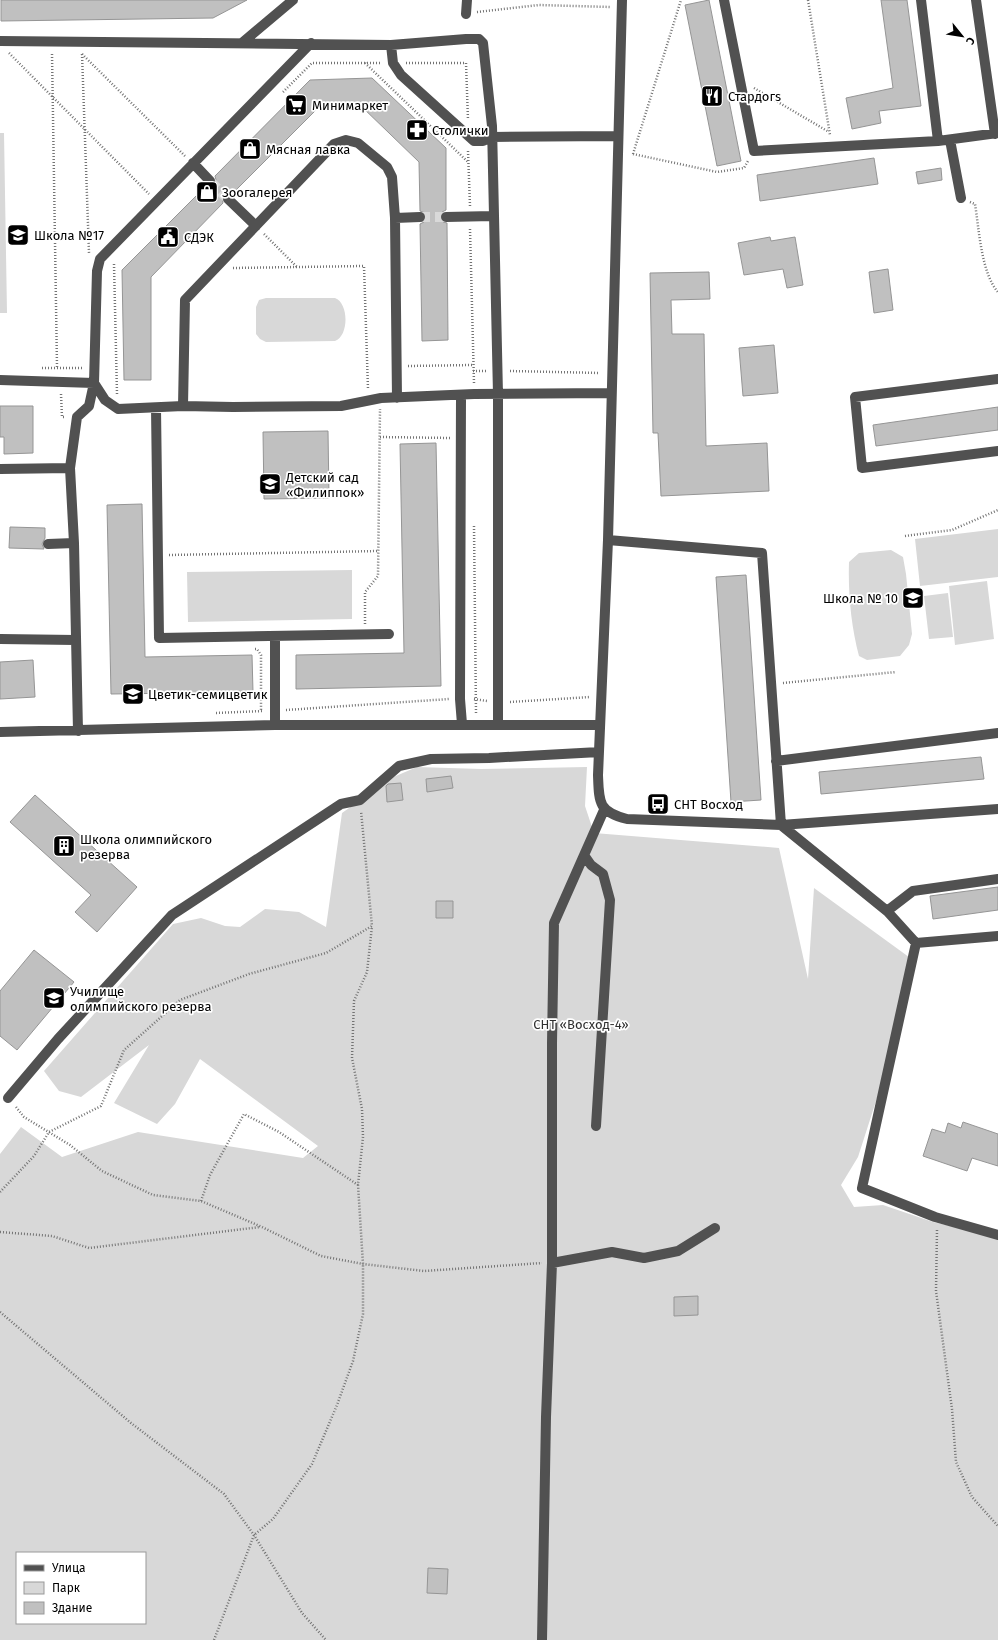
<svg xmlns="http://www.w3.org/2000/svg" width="998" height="1640" viewBox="0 0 998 1640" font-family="'Fira Sans',sans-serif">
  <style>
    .green { fill: #d8d8d8; fill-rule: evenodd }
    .building { fill: #c0c0c0; stroke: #959595 }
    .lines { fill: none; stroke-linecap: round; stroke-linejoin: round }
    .minor-tunnel { stroke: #d9d9d9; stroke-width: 10; stroke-dasharray: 10 5; stroke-linecap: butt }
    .path { stroke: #737373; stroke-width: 2.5; stroke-dasharray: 1 2; stroke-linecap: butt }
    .minor { stroke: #515151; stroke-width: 10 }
    .labels { text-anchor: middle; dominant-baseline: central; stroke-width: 3.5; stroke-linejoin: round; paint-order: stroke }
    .poi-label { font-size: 13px; fill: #000; stroke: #fff; text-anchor: start }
    .park-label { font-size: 13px; fill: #2f2f2f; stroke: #fff }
  </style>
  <rect width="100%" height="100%" fill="#fff"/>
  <!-- green -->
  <path class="green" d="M0,133H4L7,313H0Z
    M266,298H335C349,303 349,336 335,341L266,342L260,339L256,334V307L259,300Z
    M998,529V577L920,586L915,539Z
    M891,550L903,557L906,574L912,634L909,645L900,656L867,660L859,656C851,626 848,593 849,562L859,553Z
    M352,570V619L188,622L187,572Z
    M987,581L994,639L955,645L949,586Z
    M948,593L953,637L929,639L924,596Z
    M417,767L481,769L587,767L585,806L594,833L779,848L808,979L814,888L913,960L886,1070L858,1157L841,1185L854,1207L883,1205L933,1222L998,1237V1640H0V1154L21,1127L62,1157L138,1132L303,1158L318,1146L200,1059L175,1104L157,1124L114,1103L149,1045L81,1097L59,1091L44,1071L173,924L201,918L225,926L240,927L265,909L299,912L326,927L342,813L391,778ZM17,1553H145V1623H17Z"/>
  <!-- building -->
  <path class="building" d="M1,0H247L213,18L1,21Z
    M709,0L741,161L717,166L685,5Z
    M881,0H907L921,106L879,111L881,123L852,129L846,98L893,88Z
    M372,78L446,148V210L442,212L440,217L443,222L447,223L448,340L422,341L420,224L424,222L426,217L425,213L420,211L419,162L360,105L320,106L232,194L229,193L224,194L222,198L223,203L151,277V380H124L122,270L206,186L211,187L215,185L216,180L215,176L310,80Z
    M874,158L878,184L760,201L757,175Z
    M941,168L942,180L918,184L916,172Z
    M770,237L771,241L795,237L803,285L787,288L783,269L744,275L738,243Z
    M888,269L893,310L874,313L869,272Z
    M709,272L710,299L671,300L672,334H704L706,446L767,443L769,491L661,496L658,433H653L650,273Z
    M774,345L778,393L743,396L739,348Z
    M0,406H33V453L4,454V437H0Z
    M998,407V430L876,446L873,425Z
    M328,431L329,498L264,499L263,432Z
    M436,443L441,686L296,689V655L404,653L400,444Z
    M142,504L145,657L252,655L253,692L111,694L107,505Z
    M10,527L45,528V538L42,544L44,549L9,548Z
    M746,575L761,800L731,802L716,577Z
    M33,660L35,697L0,699V662Z
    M981,757L984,779L821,794L819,772Z
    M451,776L453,788L427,792L426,779Z
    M401,783L403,800L387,802L386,786L388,784Z
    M35,795L137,887L97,932L75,912L91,895L10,822Z
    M998,887V910L933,919L930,896Z
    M436,901H453V918H436Z
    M34,950L74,982L17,1050L0,1036V991Z
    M963,1122L998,1134V1166L972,1158L967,1171L923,1156L932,1129L945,1133L948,1123L961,1128Z
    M698,1296V1315L674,1316V1297Z
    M428,1568L448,1569L447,1594L427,1593Z"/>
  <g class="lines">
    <!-- minor-tunnel -->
    <path class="minor-tunnel" d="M210,181L228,199
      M420,217H446"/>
    <!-- path -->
    <path class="path" d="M808,0L830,135
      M477,12L539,5L611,7
      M9,53L149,194
      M52,54L57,367
      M82,54L89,253
      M82,54L185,156
      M365,63L468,162
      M406,63H466L468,120
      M754,88L829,132
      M283,92L312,63H381
      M468,151L470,206
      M633,154L681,0
      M633,154L717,172L744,168L748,161
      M970,202L975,204C979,228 981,273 998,292
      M470,229L474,383
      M264,234L297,267
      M114,264L117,394
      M233,268L364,266L368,389
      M408,366L473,365
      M42,368H83
      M473,371H487
      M510,371L600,373
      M61,394L62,417H65
      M380,437L450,438
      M474,526L476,713
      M905,536L952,530L998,510
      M169,555L379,551
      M365,624V592L378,576L380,409
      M255,649H257L261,655V711
      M783,683L896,672
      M474,699L487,701
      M510,702L590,697
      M286,710L449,699
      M216,713L263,711
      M16,1107L24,1117L70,1145L102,1171L153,1195L201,1201L262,1227L321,1256L363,1264L424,1271L542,1263
      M0,1192L34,1156L49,1132L101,1106L124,1050L180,1000L249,974L326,953L372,926L361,811
      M201,1201L210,1175L244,1114L279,1132L358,1185
      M937,1230L936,1291L952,1409L956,1462L972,1497L998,1526
      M0,1232L52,1236L89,1248L260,1227
      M0,1312L131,1423L224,1494L254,1535L302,1613L326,1640
      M214,1640L254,1535L273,1519L312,1464L337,1405L353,1361L363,1314V1264L358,1185L363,1137L362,1109L352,1058L354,1001L367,972L372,926"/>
    <!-- minor -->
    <path class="minor" d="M622,0L608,540L598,775C599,802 598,812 627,819L781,825L998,809
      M724,0L754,151L938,141L998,133
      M921,0L938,141
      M976,0L995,134
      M466,14L467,0
      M0,41L391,45L466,39H479L483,43L492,126L498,394V725
      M243,42L293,0
      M311,43L100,259L97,271L94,383L105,400L118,409L183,406L185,300L334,144L346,140L358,143L387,167L392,177L395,218L397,398
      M391,45L393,63L401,75L474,141H483L492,137L617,136
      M950,140L961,198
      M193,163L210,181
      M228,199L256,226
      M446,217L493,216
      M395,218L420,217
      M998,379L855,397L862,468L998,451
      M0,380L94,383L89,406L77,417L70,468L74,543L78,731
      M461,395L460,699L462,724
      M183,406L233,407L341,406L381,398L474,394L611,393
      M156,408L159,638L389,634
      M0,469L70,468
      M608,540L762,553L781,825L887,911L916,943
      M48,544L74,543
      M275,636V725
      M0,639L75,640
      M0,732L275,725H600
      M776,761L998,733
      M584,855L591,865L603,874L610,900L596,1126
      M887,911L913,891L998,879
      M916,943L862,1188L935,1217L998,1235
      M916,943L998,936
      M8,1098L58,1039L172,915L341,804L360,800L399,766L431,759L489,758L599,752
      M552,1263L612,1252L644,1258L678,1251L715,1228
      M542,1640L546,1417L552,1263V1043L554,923L604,810"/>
  </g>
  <!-- icons -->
  <defs>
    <g id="restaurant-square" transform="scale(1.15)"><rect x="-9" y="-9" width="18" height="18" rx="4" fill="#000" stroke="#fff"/><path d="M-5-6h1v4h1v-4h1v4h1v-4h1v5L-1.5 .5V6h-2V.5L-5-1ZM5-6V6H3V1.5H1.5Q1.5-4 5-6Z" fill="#fff"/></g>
    <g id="supermarket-square" transform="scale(1.15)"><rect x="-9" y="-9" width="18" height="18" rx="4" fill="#000" stroke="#fff"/><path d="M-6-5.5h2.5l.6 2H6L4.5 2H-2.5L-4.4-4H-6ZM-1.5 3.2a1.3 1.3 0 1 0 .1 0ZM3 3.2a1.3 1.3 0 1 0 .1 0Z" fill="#fff"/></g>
    <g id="pharmacy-square" transform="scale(1.15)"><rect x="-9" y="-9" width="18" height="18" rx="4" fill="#000" stroke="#fff"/><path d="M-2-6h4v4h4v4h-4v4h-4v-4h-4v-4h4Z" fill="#fff"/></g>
    <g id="shop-square" transform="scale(1.15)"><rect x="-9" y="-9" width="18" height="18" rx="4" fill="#000" stroke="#fff"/><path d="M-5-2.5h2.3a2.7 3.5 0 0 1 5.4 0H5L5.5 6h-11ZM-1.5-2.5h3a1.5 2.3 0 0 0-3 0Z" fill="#fff"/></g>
    <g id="school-square" transform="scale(1.15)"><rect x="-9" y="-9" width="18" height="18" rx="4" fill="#000" stroke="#fff"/><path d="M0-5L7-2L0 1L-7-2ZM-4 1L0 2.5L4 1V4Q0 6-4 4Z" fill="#fff"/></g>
    <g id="civic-square" transform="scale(1.15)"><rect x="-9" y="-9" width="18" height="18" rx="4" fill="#000" stroke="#fff"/><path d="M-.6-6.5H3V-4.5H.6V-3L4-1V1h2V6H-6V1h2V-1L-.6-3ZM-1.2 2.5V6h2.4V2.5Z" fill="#fff"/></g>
    <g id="bus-square" transform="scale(1.15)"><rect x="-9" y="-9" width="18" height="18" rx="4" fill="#000" stroke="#fff"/><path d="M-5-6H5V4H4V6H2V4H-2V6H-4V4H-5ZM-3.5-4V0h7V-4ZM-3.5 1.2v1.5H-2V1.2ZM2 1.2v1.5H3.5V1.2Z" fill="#fff"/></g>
    <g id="building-square" transform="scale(1.15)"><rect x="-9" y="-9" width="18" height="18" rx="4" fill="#000" stroke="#fff"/><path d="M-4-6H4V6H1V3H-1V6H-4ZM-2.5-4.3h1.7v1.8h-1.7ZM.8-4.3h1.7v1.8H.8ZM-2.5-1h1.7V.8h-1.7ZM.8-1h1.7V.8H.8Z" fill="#fff"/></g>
    <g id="university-square" transform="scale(1.15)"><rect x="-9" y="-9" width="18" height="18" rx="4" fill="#000" stroke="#fff"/><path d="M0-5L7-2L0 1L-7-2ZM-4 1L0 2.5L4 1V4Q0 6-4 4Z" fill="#fff"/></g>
  </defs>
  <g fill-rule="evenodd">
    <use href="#restaurant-square" x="712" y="96"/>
    <use href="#supermarket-square" x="296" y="105"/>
    <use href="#pharmacy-square" x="417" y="130"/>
    <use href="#shop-square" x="250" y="149"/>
    <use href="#shop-square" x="207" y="192"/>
    <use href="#school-square" x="18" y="235"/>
    <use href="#civic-square" x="168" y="237"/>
    <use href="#school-square" x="270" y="484"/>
    <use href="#school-square" x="913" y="598"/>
    <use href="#school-square" x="133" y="694"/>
    <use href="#bus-square" x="658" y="804"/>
    <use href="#building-square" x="64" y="846"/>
    <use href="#university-square" x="54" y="998"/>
  </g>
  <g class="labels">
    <!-- poi labels -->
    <g class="poi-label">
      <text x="728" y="96">Стардогs</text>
      <text x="312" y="105">Минимаркет</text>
      <text x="432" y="130">Столички</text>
      <text x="266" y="149">Мясная лавка</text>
      <text x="222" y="192">Зоогалерея</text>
      <text x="34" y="235">Школа №17</text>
      <text x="184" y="237">СДЭК</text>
      <text x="286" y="477">Детский сад<tspan x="286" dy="15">«Филиппок»</tspan></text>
      <text x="898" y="598" text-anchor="end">Школа № 10</text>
      <text x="148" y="694">Цветик-семицветик</text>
      <text x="674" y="804">СНТ Восход</text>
      <text x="80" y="839">Школа олимпийского<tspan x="80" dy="15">резерва</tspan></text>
      <text x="70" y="991">Училище<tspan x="70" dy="15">олимпийского резерва</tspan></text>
    </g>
    <!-- park labels -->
    <g class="park-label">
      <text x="581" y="1024">СНТ «Восход-4»</text>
    </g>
  </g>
  <!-- legend -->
  <rect x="16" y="1552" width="130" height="72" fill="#ffffff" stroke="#999999"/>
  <rect x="24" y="1565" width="20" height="6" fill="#515151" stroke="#999999"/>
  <text x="52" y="1572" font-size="12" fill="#000000">Улица</text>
  <rect x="24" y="1582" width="20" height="12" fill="#d8d8d8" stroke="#999999"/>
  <text x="52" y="1592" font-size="12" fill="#000000">Парк</text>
  <rect x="24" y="1602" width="20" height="12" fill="#c0c0c0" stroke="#999999"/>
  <text x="52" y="1612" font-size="12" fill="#000000">Здание</text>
  <!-- north arrow -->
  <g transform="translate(962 36) rotate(120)" stroke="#ffffff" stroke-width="3" paint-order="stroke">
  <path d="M0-3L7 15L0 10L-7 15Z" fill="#000000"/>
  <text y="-6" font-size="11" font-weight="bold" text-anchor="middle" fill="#000000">С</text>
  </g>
</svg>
